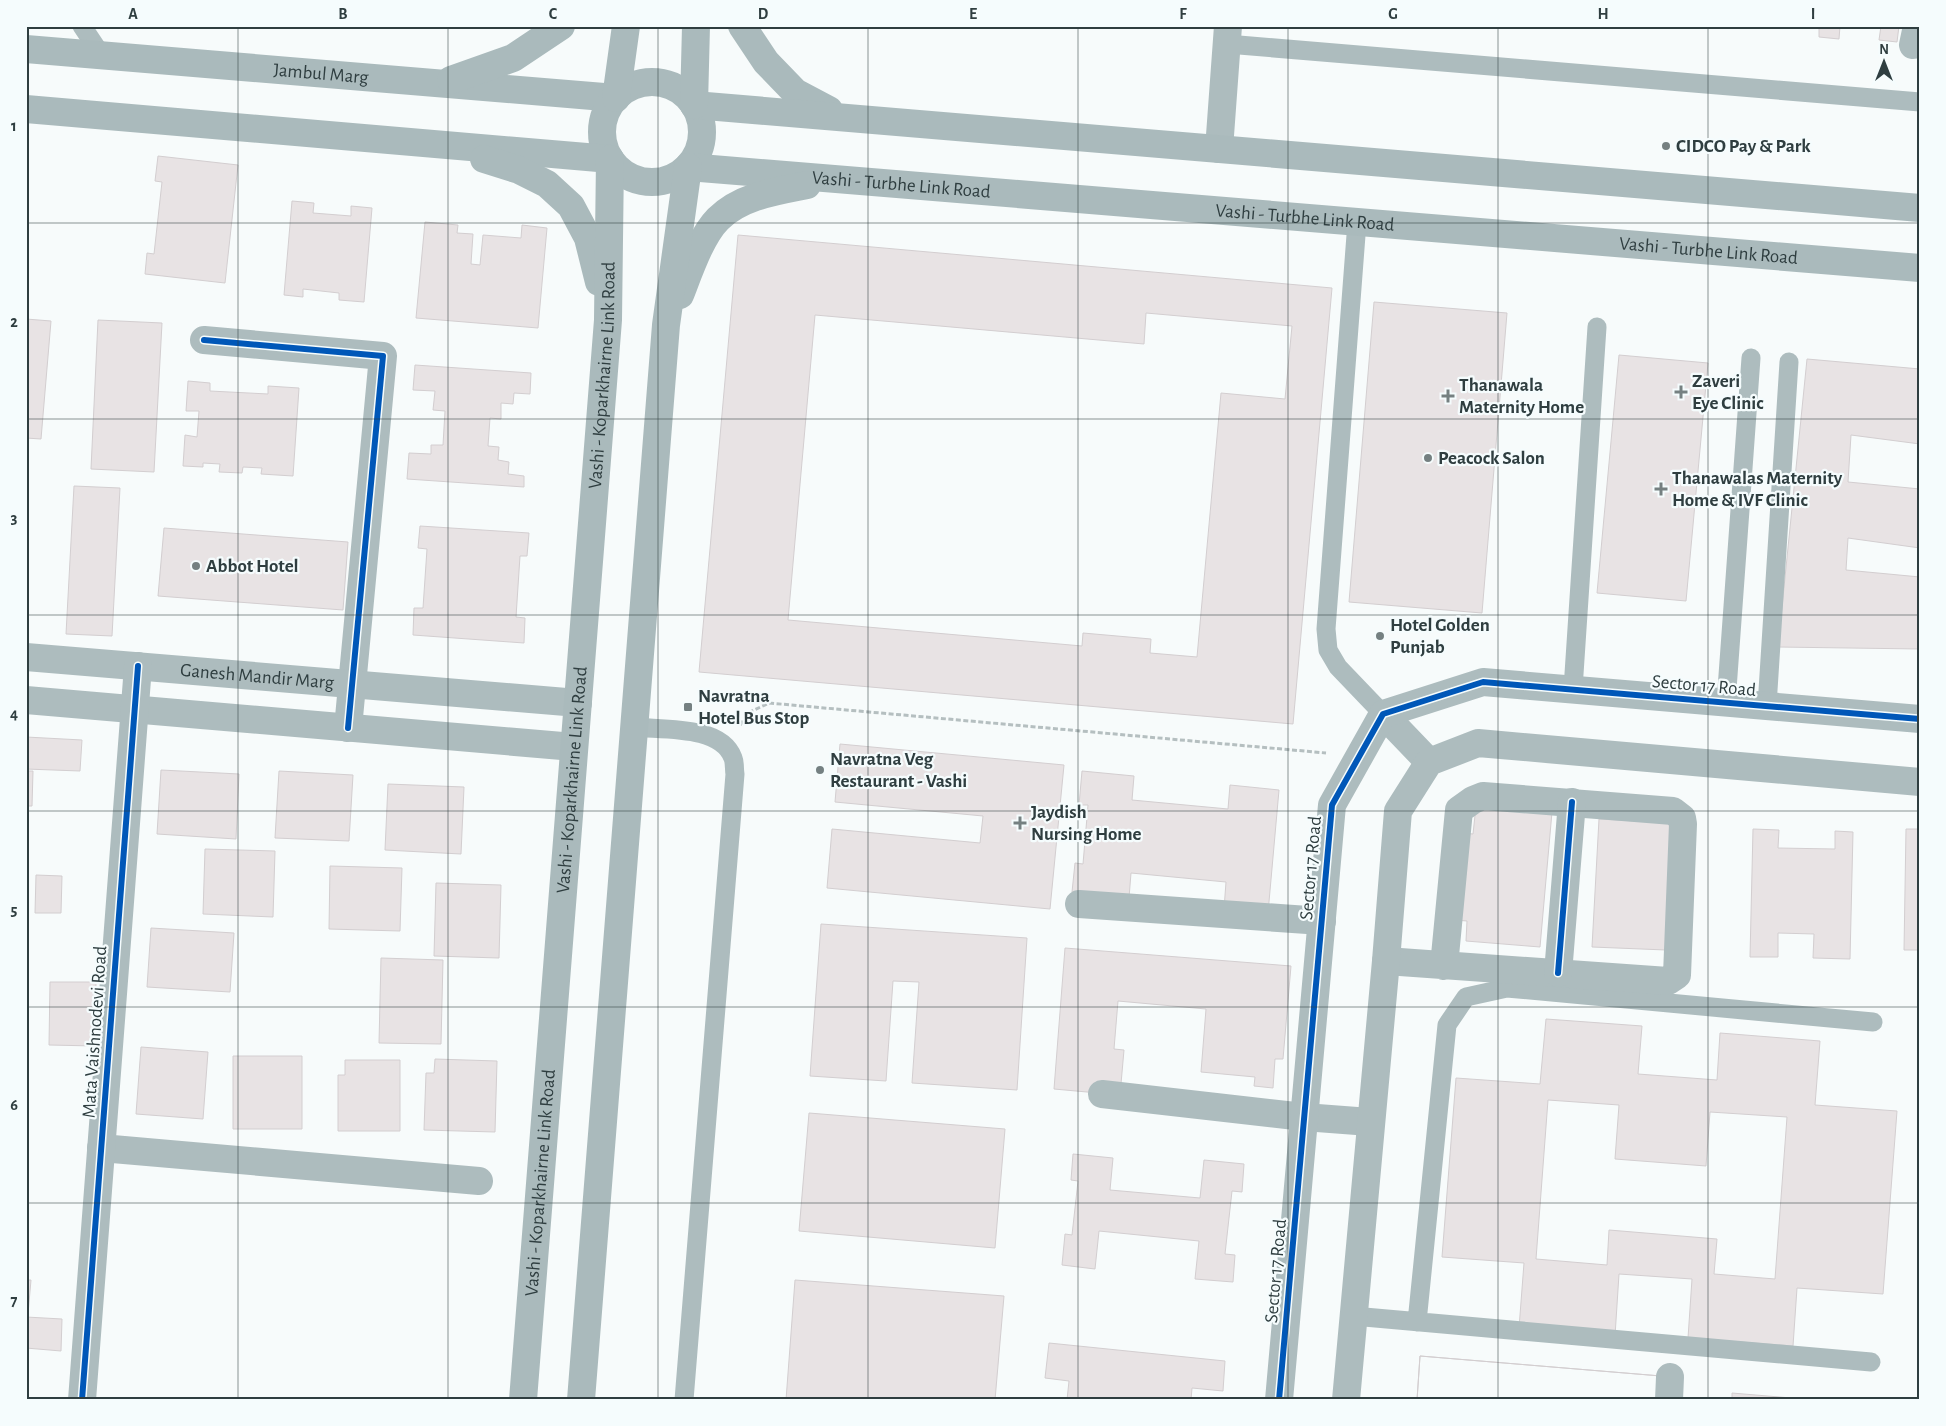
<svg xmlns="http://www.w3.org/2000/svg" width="1946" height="1426" viewBox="0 0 1946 1426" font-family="'Alegreya Sans',sans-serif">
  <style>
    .building { fill: #e8e3e4; stroke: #d3ced0; fill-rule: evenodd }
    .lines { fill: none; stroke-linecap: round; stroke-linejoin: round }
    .path { stroke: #b5bfc0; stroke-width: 3; stroke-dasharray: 5 2.5; stroke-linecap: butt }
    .lane { stroke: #adbcbe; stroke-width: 19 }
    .street { stroke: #adbcbe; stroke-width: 28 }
    .secondary { stroke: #aababc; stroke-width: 28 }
    .cycleway-casing { stroke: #f5fcfd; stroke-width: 9 }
    .cycleway { stroke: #0057b8; stroke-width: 6 }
    .grid { fill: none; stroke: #2f3e40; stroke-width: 1; stroke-opacity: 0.55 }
    .poi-dot { fill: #758081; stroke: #f5fcfd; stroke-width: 2 }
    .labels { text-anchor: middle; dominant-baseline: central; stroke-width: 4.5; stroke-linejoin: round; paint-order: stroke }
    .street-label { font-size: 19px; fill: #2f3e40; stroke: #f5fcfd }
    .poi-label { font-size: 19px; font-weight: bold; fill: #2f3e40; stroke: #f5fcfd; text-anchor: start }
    .neatline { fill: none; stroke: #2f3e40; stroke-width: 2 }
    .grid-label { font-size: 16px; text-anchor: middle; font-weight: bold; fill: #2f3e40 }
  </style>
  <rect width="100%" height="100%" fill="#f7fbfb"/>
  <!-- building -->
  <path class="building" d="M1819,26H1840L1839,39L1819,37Z
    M1881,26H1899L1897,42L1879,40Z
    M158,156L238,165L225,283L145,274L147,253L154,254L162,182L155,181Z
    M292,201L314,203L313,213L351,216V206L372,208L364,302L339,300V293L303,289V297L284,295Z
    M425,222L458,225L457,233L473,234L471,264L480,265L483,235L521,238L522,225L547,228L538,328L416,318Z
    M738,235L1332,288L1293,724L699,672ZM1146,313L1292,326L1285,399L1221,393L1197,657L1150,653L1151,639L1083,633L1082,646L788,620L815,315L1144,344Z
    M1374,302L1507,313L1482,613L1349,602Z
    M26,319L51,321L41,439L26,438Z
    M98,320L162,323L154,472L91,469Z
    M1619,355L1708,363L1686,601L1597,593Z
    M1807,359L1920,369V444L1851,435L1848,482L1920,489V548L1848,538L1846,570L1920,577V649L1778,647Z
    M415,365L531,373L530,394L514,393L513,404L501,403V419L490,418L488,446L499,447L498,460L509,462L508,474L524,476V487L407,479L409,453L431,454V445H443L445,411L433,410L435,391L413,390Z
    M188,381L210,383V391L268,394V386L299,388L293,476L261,474L262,468L243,467L242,473L219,472L220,464L203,463V467L183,466L185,435L197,437L199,411H186Z
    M74,486L120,488L112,636L66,634Z
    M420,526L529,533L527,556H520L516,617L525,618L524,643L413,635L414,608H423L427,549L418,548Z
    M164,528L348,542L343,610L158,596Z
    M26,737L82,740L80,771L26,769Z
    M840,744L1064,765L1050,909L827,888L832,829L980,843L983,816L835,802Z
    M161,770L239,774L236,839L157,834Z
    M26,771H33L32,806H26Z
    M279,771L353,775L349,841L275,838Z
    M1082,771L1134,776L1132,800L1228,809L1230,785L1279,790L1268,913L1224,909L1226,882L1131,873L1129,898L1072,892L1075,863L1083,864L1088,805H1079Z
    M388,784L464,787L461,854L385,850Z
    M1476,806L1552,812L1540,947L1466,941L1467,921L1455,920L1463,833L1473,834Z
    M1599,819L1673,823L1666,950L1592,947Z
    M1753,829L1779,830L1778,848L1835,849V831L1853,832L1850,959L1813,958L1814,934L1778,933V957H1750Z
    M1906,829H1920V950H1904Z
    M205,849L275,851L273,917L203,914Z
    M330,866L402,868L400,931L329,929Z
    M36,875L62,876L61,913H35Z
    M436,883L501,885L499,958L434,956Z
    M821,924L1027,938L1017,1090L912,1083L919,982L893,981L886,1081L810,1076Z
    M151,928L234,933L230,992L147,987Z
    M1065,948L1291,966L1283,1059H1275L1273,1088L1254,1086L1255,1077L1201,1072L1206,1009L1118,1001L1114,1049L1124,1050L1120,1095L1054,1089Z
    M381,958L443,960L441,1044L379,1043Z
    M50,982H96L95,1046L49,1045Z
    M1546,1019L1642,1026L1638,1074L1717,1080L1720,1033L1820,1041L1815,1105L1897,1111L1883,1294L1797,1288L1793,1346L1688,1338L1692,1279L1619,1274L1615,1336L1519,1328L1524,1263L1442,1257L1456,1078L1540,1084ZM1548,1100L1619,1105L1615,1159L1706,1166L1710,1112L1787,1117L1775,1279L1714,1274L1717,1239L1609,1230L1607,1265L1536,1259Z
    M141,1047L208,1052L203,1119L136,1114Z
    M233,1056H302V1129H233Z
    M435,1059L497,1061L495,1132L424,1130L426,1073H434Z
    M345,1060H400V1131H338V1075H345Z
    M809,1113L1005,1129L995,1248L799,1231Z
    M1073,1154L1113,1158L1110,1190L1200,1198L1204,1160L1244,1164L1242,1192L1232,1191L1225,1254L1235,1255L1233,1282L1195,1279L1199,1241L1099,1231L1095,1269L1062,1265L1065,1234L1072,1235L1078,1181L1071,1180Z
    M26,1280H31L28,1314H26Z
    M795,1280L1004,1296L995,1400H786Z
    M26,1317L62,1319L61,1351L26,1348Z
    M1049,1343L1225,1361L1223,1391L1192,1388L1191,1400H1067L1069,1381L1045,1378Z
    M1420,1356L1661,1376L1659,1400H1417Z
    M1420,1356L1661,1376L1659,1400H1417Z
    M1732,1393L1803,1399V1400H1732Z"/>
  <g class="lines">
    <!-- path -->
    <path class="path" d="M740,725L750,712L769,703L1326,753"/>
    <!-- lane -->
    <path class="lane" d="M82,26L102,56
      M1227,44L1920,102
      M1357,222L1326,629L1328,650L1338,667L1383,714
      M1573,689L1597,327
      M1726,703L1751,358
      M1767,706L1789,362
      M634,727C663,730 721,725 733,758C735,763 734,769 735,774L684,1400
      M1353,1316L1871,1362
      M1417,1322L1447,1025L1466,997L1507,988L1873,1022"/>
    <!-- street -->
    <g class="street">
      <path d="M1913,45L1917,26"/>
      <path d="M1219,149L1228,26"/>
      <path d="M204,340L383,356L348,728"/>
      <path id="s1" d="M26,657L578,703"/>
      <path d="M26,700L574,747"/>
      <path d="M1383,714L1429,762"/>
      <path d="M1079,904L1322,921"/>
      <path d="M1386,961L1668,981L1677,975L1683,824L1682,818L1673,811L1483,796L1473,800L1459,810L1444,966"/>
      <path d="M1558,973L1572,802"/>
      <path d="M1102,1094L1304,1117L1370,1122"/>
      <path d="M101,1148L479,1181"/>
      <path d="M82,1400L138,666"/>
      <path d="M1279,1400L1332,805L1383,714L1483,682L1920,719"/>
      <path d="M1346,1400L1386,961L1398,811L1429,762L1478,743L1920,782"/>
      <path d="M1669,1400L1670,1377"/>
    </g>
    <!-- secondary -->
    <g class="secondary">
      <path d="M742,26L766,62L795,92L829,110"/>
      <path id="s2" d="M26,49L616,98"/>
      <path d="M451,80L513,58L561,26"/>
      <circle cx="652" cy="132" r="50"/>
      <path d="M616,98L626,26"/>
      <path d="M694,105L1920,208"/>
      <path d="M694,105L696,26"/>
      <path d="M26,109L610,159"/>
      <path d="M484,159L519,170L547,184L571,206L588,238L599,282"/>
      <path id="s3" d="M688,167L1920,268"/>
      <path d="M680,295C689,272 701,236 718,219C741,196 777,191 807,185"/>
      <path id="s4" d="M523,1400L608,320L610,159"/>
      <path d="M581,1400L666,325L688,167"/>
    </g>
    <!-- cycleway casing -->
    <g class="cycleway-casing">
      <path id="cycleway" d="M204,340L383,356L348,728
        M1558,973L1572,802
        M82,1400L138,666
        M1279,1400L1332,805L1383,714L1483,682L1920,719"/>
    </g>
    <!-- cycleway -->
    <use href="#cycleway" class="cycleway"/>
  </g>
  <!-- grid -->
  <path class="grid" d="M238,26V1400M448,26V1400M658,26V1400M868,26V1400M1078,26V1400M1288,26V1400M1498,26V1400M1708,26V1400M26,223H1920M26,419H1920M26,615H1920M26,811H1920M26,1007H1920M26,1203H1920"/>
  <!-- markers -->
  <g class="poi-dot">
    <circle cx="1666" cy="146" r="5"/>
    <path d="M1678.5 384.5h5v5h5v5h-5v5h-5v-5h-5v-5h5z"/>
    <path d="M1445.5 388.5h5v5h5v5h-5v5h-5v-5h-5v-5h5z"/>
    <circle cx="1428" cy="458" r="5"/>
    <path d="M1658.5 481.5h5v5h5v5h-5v5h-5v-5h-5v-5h5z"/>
    <circle cx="196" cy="566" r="5"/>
    <circle cx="1380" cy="636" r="5"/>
    <rect x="683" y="702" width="10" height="10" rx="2.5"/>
    <circle cx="820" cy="770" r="5"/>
    <path d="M1017.5 815.5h5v5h5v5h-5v5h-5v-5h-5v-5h5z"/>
  </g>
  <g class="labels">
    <!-- street labels -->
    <g class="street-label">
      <text stroke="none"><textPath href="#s2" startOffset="296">Jambul Marg</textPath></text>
      <text stroke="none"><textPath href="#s3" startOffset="214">Vashi - Turbhe Link Road</textPath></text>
      <text stroke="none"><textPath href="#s3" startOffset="619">Vashi - Turbhe Link Road</textPath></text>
      <text stroke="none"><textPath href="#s3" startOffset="1024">Vashi - Turbhe Link Road</textPath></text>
      <text stroke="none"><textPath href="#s4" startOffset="1028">Vashi - Koparkhairne Link Road</textPath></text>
      <text stroke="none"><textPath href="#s1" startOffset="232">Ganesh Mandir Marg</textPath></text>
      <text transform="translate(1704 686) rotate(5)">Sector 17 Road</text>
      <text stroke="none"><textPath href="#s4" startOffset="622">Vashi - Koparkhairne Link Road</textPath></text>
      <text transform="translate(1311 868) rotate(-85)">Sector 17 Road</text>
      <text transform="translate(95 1032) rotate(-86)">Mata Vaishnodevi Road</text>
      <text stroke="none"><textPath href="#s4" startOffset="218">Vashi - Koparkhairne Link Road</textPath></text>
      <text transform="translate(1276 1271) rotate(-85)">Sector 17 Road</text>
    </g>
    <!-- poi labels -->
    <g class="poi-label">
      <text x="1676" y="146">CIDCO Pay &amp; Park</text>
      <text x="1692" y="381">Zaveri<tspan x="1692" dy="22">Eye Clinic</tspan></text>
      <text x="1459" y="385">Thanawala<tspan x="1459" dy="22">Maternity Home</tspan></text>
      <text x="1438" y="458">Peacock Salon</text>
      <text x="1672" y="478">Thanawalas Maternity<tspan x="1672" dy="22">Home &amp; IVF Clinic</tspan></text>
      <text x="206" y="566">Abbot Hotel</text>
      <text x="1390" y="625">Hotel Golden<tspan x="1390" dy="22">Punjab</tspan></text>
      <text x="698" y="696">Navratna<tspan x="698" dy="22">Hotel Bus Stop</tspan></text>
      <text x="830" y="759">Navratna Veg<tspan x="830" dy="22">Restaurant - Vashi</tspan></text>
      <text x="1031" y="812">Jaydish<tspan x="1031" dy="22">Nursing Home</tspan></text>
    </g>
  </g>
  <!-- border -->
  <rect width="1946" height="1426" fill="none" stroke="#f5fcfd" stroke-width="55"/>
  <!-- north arrow -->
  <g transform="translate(1884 62)" stroke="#f5fcfd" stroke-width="4" paint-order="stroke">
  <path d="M0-4L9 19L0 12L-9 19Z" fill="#2f3e40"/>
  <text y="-8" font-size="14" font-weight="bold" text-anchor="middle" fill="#2f3e40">N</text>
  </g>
  <rect x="28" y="28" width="1890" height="1370" class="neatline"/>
  <g class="grid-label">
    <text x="133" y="19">A</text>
    <text x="343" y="19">B</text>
    <text x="553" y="19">C</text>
    <text x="763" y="19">D</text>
    <text x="973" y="19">E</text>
    <text x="1183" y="19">F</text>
    <text x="1393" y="19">G</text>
    <text x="1603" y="19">H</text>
    <text x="1813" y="19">I</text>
    <text x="14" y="131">1</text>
    <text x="14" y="327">2</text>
    <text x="14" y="523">3</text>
    <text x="14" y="719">4</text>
    <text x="14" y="915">5</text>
    <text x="14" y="1110">6</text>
    <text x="14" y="1306">7</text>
  </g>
</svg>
